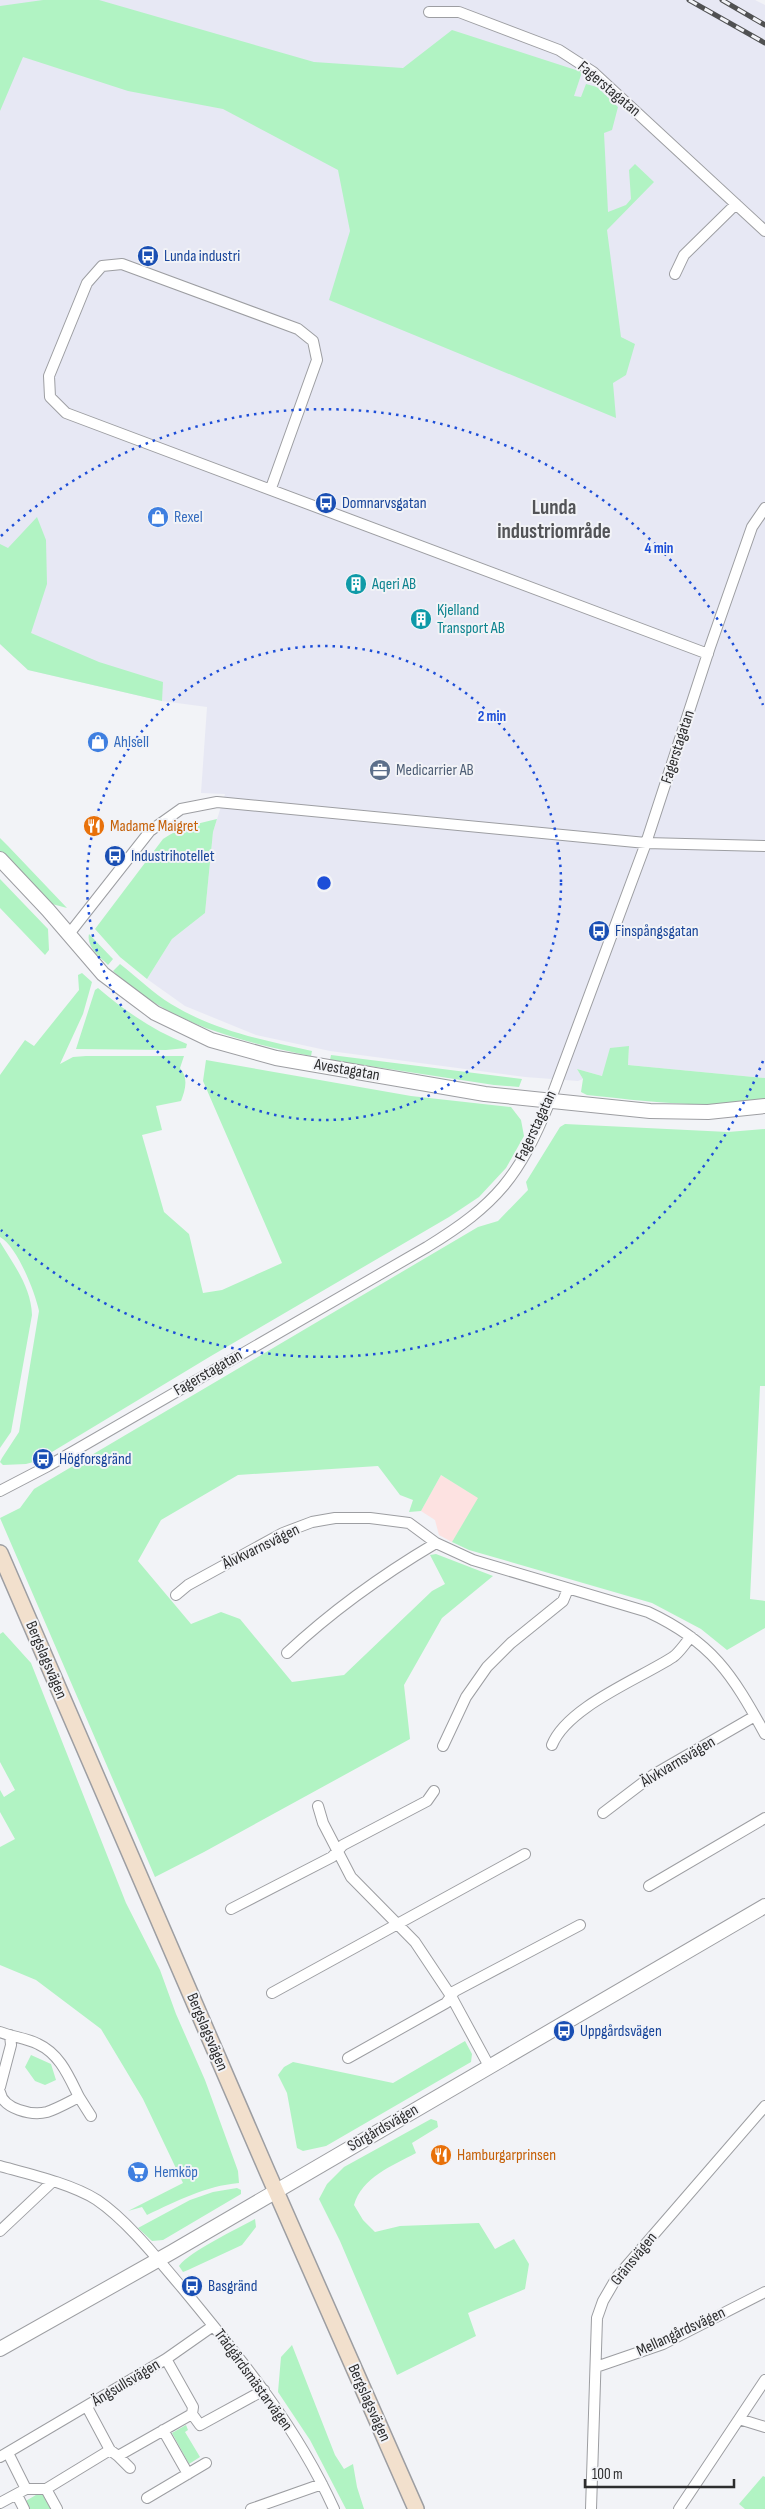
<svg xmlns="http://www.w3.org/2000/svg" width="765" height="2509" viewBox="0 0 765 2509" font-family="'Sofia Sans Condensed',sans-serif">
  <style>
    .built { fill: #e7e8f4 }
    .education { fill: #fde2e1 }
    .green { fill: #b1f3c3 }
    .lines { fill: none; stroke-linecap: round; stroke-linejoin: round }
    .minor-casing { stroke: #9d9ea2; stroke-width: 12 }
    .tertiary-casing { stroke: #9d9ea2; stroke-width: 16 }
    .secondary-casing { stroke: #9d9ea2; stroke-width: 18 }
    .minor { stroke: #fff; stroke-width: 10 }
    .tertiary { stroke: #fff; stroke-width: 14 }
    .secondary { stroke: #f2e0cd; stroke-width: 15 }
    .rail-casing { stroke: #505152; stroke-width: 5 }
    .rail { stroke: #f2f3f7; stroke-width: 3; stroke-dasharray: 9; stroke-linecap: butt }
    .ring { fill: none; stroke: #1d4ed8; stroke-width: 2.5; stroke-dasharray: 2.5 5 }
    .labels { text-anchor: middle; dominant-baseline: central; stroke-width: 4; stroke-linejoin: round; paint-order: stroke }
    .street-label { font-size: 16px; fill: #2d2d2e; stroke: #f2f3f7 }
    .transit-label { font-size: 16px; fill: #164399; stroke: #f2f3f7; text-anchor: start }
    .shop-label { font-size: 16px; fill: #366cbe; stroke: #f2f3f7; text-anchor: start }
    .culture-label { font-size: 16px; fill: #0d838f; stroke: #f2f3f7; text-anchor: start }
    .service-label { font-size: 16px; fill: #4e5e75; stroke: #f2f3f7; text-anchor: start }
    .food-label { font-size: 16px; fill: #c56008; stroke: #f2f3f7; text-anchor: start }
    .district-label { font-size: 21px; font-weight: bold; fill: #535457; stroke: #f2f3f7 }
    .centre { fill: #1d4ed8; stroke: #f2f3f7; stroke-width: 2.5 }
    .ring-label { font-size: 15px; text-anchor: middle; font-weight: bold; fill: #1d4ed8; stroke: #f2f3f7; stroke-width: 4; stroke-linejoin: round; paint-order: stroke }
  </style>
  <rect width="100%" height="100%" fill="#f2f3f7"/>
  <!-- built -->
  <path class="built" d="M0,0H755L765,5V1078L628,1065L629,1046L602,1076L577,1069L583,1079L578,1081L525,1077L330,1051L256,1035L185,1006L147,979L172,939L205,913L213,832L225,794L201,793L207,707L162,701L28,670L0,644Z"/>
  <!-- education -->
  <path class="education" d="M441,1475L479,1498L452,1542L439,1535L435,1520L421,1511Z"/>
  <!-- green -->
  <path class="green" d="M43,0H99L314,62L403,68L452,30L582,72L574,96L581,97L586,84L597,87L618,107L612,130L604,133L608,212L626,205L631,199L629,170L635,164L654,182L607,230L621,337L635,344L626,375L613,383L616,418L329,300L350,231L338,170L223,109L128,91L23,57L0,111V6Z
    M37,517L46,540L47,584L31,633L99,662L163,682L162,701L28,670L0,644V544L8,548Z
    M217,819L213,832L205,913L172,939L147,979L120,957L95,929L163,839C180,827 197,824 217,819Z
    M0,838L8,846L67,908L52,904L0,852Z
    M0,879L48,929L49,950L45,955L0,908Z
    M89,934L113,959L108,965C100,957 86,947 89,934Z
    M120,964C137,977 153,993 171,1004C215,1031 263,1040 312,1051L311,1056C236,1040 171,1025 113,971Z
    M82,973L92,982L83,1014L60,1064L73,1057L86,1056H184L180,1068C189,1079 185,1090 181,1101L156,1106L162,1130L142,1135L164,1212L189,1234L203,1293L222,1290L282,1263L203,1081L206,1060L411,1096L511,1107L521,1120L524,1136L506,1168L479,1197L449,1217L211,1356L37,1461L26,1464L3,1465L0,1462L2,1458L19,1432L39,1311C35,1292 17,1246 0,1237V1075L25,1040L34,1046L79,990L78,975Z
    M98,988C125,1011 154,1031 187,1044L186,1048L166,1050L76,1049L95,990Z
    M629,1046L628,1065L765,1078V1099C705,1110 646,1101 587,1095L581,1092L583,1079L577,1069L602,1076L610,1048Z
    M331,1055L522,1079L519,1087L494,1085L330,1060Z
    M565,1124L728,1132L765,1129V1386H760L750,1599L765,1601V1628L727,1650L701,1629L652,1603L469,1550L452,1542L478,1498L441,1475L421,1511L409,1512L413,1500L400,1495L378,1466L238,1475L161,1520L138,1561L191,1624L221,1612L240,1619L292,1682L344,1675L432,1591L445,1584L430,1555L436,1554L493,1576L442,1618L404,1685L410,1739L204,1852L155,1877L0,1518L20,1508L34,1489L478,1227L498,1221L528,1190L526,1182L560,1127Z
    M0,1242C14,1265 31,1287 32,1315L11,1432L0,1448Z
    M3,1632L31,1663L126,1903L160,1970L176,2014L205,2080L238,2171L239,2183C205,2186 177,2201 147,2215L142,2207L128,2211L183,2183L143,2099L101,2029L36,1980L0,1965V1847L15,1839L0,1812V1790L4,1797L15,1790L0,1762V1634Z
    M465,2041L472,2054L471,2062L326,2146L303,2151L297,2148L287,2093L278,2075L284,2067L293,2062L393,2083Z
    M31,2055L51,2064L56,2080L45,2085L35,2081L25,2067Z
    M431,2119L437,2121L438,2127L412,2143L416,2153C392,2166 362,2177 354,2205L363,2220L375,2232L400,2226L479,2223L495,2249L514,2239L529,2264L525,2289L468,2313L476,2336L397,2375L340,2241L319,2199L327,2184L344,2167Z
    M237,2188L241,2190V2194L163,2240L152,2241L138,2228L190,2200L213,2192Z
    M255,2219L256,2227L242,2245L188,2270L183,2272L179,2266C190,2251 237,2229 255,2219Z
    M292,2345L335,2455L344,2469L353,2464L357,2487L364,2509H346L310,2440L278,2392L281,2357Z
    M186,2425L188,2430L185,2432L200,2457L189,2464L172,2433Z
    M763,2476L765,2477V2509H745L739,2504Z
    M41,2492L51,2509H28L24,2502Z"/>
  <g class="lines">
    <!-- minor casing -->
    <g class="minor-casing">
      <path id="minor" d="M429,12H459L559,50L593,72L765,231
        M675,274L684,255L736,204
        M271,488L317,360L313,341L298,329L122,264L102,266L87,283L49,376L50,397L66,413L708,654
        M69,934L150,831L181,809L217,802L646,843L765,846
        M0,1491L48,1466L427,1247C497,1204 519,1177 550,1101L646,843L710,647L752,527L765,508
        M176,1595L188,1585L283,1533L312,1522L335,1518H370L409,1523L436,1543L473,1560L648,1612C712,1642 732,1674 765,1734
        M287,1653C333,1610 382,1575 436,1543
        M552,1745C567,1707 639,1679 673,1657C680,1652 685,1643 691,1637
        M443,1746L466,1697L487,1667L511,1643L563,1601L568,1589
        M318,1806L323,1823L351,1877L415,1942L451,1996L489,2066
        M603,1813L653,1775L755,1716
        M649,1886L765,1818
        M231,1909L332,1857L343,1845L427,1801L434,1791
        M272,1993L525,1854
        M0,2032C13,2037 26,2038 38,2044C60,2054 69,2077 79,2097C69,2102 57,2109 47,2112C32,2116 3,2109 0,2092
        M348,2058L446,2003L455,1991L580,1925
        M0,2087L11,2045L10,2035
        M79,2097L91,2116
        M0,2166C29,2174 72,2184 97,2200C128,2221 160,2262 184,2290C241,2359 297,2427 334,2509
        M0,2231L52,2182
        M166,2359L193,2407L192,2414
        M596,2367L663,2344L765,2292
        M87,2407L110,2450
        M739,2419L765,2427
        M163,2430L188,2474
        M8,2453L26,2489
        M118,2456L130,2468
        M0,2457L166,2359L213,2326
        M46,2489L57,2509
        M17,2495L24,2509
        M147,2498L206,2463
        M0,2503L26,2489H46L110,2450L118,2456L192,2414L200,2425L264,2390
        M251,2509L322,2484
        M591,2509L597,2318L603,2301L617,2277L765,2106
        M679,2509L765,2380"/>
    </g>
    <!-- tertiary casing -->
    <g class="tertiary-casing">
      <path id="tertiary" d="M0,859L48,910L103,974L155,1013L211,1040L276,1058L485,1094L650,1111L708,1112L765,1106
        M0,2349L172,2252L765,1906"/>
    </g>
    <!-- secondary casing -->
    <g class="secondary-casing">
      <path id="secondary" d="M0,1553L267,2171L416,2509"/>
    </g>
    <!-- minor -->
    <use href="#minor" class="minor"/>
    <!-- tertiary -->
    <use href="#tertiary" class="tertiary"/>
    <!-- secondary -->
    <use href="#secondary" class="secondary"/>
    <!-- rail casing -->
    <g class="rail-casing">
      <path id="rail" d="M689,0L765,43
        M722,0L765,25"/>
    </g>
    <!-- rail -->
    <use href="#rail" class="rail"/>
  </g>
  <!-- distance rings -->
  <g class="ring">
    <circle cx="324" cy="883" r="237"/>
    <path d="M763 1061A474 474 0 0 1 1 1230M1 536A474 474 0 0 1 763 705"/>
  </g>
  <!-- icons -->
  <defs>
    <g id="bus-disc" transform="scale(1.125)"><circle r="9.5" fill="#1a4fb4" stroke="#f2f3f7"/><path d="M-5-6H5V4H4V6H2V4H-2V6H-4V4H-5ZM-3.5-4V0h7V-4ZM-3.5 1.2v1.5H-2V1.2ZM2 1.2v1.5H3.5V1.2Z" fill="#fff"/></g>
    <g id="shop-disc" transform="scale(1.125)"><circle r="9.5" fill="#3f7fe0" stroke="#f2f3f7"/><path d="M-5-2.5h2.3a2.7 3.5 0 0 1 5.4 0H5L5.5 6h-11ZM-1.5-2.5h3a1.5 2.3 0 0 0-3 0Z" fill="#fff"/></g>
    <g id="building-disc" transform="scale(1.125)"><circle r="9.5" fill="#0f9aa8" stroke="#f2f3f7"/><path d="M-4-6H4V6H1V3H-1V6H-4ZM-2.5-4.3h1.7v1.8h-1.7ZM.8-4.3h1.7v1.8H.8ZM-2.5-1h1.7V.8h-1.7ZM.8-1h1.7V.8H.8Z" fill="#fff"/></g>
    <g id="office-disc" transform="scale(1.125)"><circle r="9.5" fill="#5c6f8a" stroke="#f2f3f7"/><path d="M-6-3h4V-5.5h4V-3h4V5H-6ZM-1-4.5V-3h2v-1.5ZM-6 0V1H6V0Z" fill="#fff"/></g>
    <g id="restaurant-disc" transform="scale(1.125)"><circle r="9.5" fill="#e8710a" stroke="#f2f3f7"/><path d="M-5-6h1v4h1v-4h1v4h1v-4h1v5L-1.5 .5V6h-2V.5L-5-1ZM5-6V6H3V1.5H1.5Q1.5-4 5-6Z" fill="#fff"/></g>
    <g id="supermarket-disc" transform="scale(1.125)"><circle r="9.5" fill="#3f7fe0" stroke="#f2f3f7"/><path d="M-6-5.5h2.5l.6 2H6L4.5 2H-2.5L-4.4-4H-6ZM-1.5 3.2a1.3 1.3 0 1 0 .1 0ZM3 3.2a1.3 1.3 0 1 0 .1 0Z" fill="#fff"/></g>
  </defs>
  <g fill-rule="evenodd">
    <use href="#bus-disc" x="148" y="256"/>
    <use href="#bus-disc" x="326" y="503"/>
    <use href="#shop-disc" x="158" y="517"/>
    <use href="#building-disc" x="356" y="584"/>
    <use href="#building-disc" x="421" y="619"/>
    <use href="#shop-disc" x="98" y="742"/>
    <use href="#office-disc" x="380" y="770"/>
    <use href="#restaurant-disc" x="94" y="826"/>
    <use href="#bus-disc" x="115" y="856"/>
    <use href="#bus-disc" x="599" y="931"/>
    <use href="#bus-disc" x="43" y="1459"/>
    <use href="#bus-disc" x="564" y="2031"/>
    <use href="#restaurant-disc" x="441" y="2155"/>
    <use href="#supermarket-disc" x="138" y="2172"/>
    <use href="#bus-disc" x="192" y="2286"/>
  </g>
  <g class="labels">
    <!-- street labels -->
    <g class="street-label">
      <text transform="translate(609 89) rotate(40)">Fagerstagatan</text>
      <text transform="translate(678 747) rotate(-72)">Fagerstagatan</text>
      <text transform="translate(347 1070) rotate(10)">Avestagatan</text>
      <text transform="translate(536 1126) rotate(-65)">Fagerstagatan</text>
      <text transform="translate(208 1373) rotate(-30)">Fagerstagatan</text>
      <text transform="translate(261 1547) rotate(-26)">Älvkvarnsvägen</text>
      <text transform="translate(46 1660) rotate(67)">Bergslagsvägen</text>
      <text transform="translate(678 1762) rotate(-31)">Älvkvarnsvägen</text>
      <text transform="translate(207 2032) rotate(67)">Bergslagsvägen</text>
      <text transform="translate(383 2128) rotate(-30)">Sörgårdsvägen</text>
      <text transform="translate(634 2259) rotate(-51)">Gränsvägen</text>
      <text transform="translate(681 2332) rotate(-25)">Mellangårdsvägen</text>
      <text transform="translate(253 2380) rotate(54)">Trädgårdsmästarvägen</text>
      <text transform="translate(126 2383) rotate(-31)">Ängsullsvägen</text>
      <text transform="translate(369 2403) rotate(66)">Bergslagsvägen</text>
    </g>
    <!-- transit labels -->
    <g class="transit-label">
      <text x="164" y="256">Lunda industri</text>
      <text x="342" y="503">Domnarvsgatan</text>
      <text x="131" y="856">Industrihotellet</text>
      <text x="615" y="931">Finspångsgatan</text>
      <text x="59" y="1459">Högforsgränd</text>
      <text x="580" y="2031">Uppgårdsvägen</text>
      <text x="208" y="2286">Basgränd</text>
    </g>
    <!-- shop labels -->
    <g class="shop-label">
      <text x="174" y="517">Rexel</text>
      <text x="114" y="742">Ahlsell</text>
      <text x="154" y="2172">Hemköp</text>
    </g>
    <!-- culture labels -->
    <g class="culture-label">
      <text x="372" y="584">Aqeri AB</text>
      <text x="437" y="610">Kjelland<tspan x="437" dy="18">Transport AB</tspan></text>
    </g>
    <!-- service labels -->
    <g class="service-label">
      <text x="396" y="770">Medicarrier AB</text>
    </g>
    <!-- food labels -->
    <g class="food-label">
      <text x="110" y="826">Madame Maigret</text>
      <text x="457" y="2155">Hamburgarprinsen</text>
    </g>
    <!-- district labels -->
    <g class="district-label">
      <text x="554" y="507">Lunda<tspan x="554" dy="24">industriområde</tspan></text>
    </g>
  </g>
  <circle cx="324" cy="883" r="8" class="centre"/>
  <g class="ring-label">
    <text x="659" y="553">4 min</text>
    <text x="492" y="721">2 min</text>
  </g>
  <!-- scale -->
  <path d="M585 2479v8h149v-8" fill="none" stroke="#2d2d2e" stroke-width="2.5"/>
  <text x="592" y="2479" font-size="15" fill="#2d2d2e" stroke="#f2f3f7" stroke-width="4" paint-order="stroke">100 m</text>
</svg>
